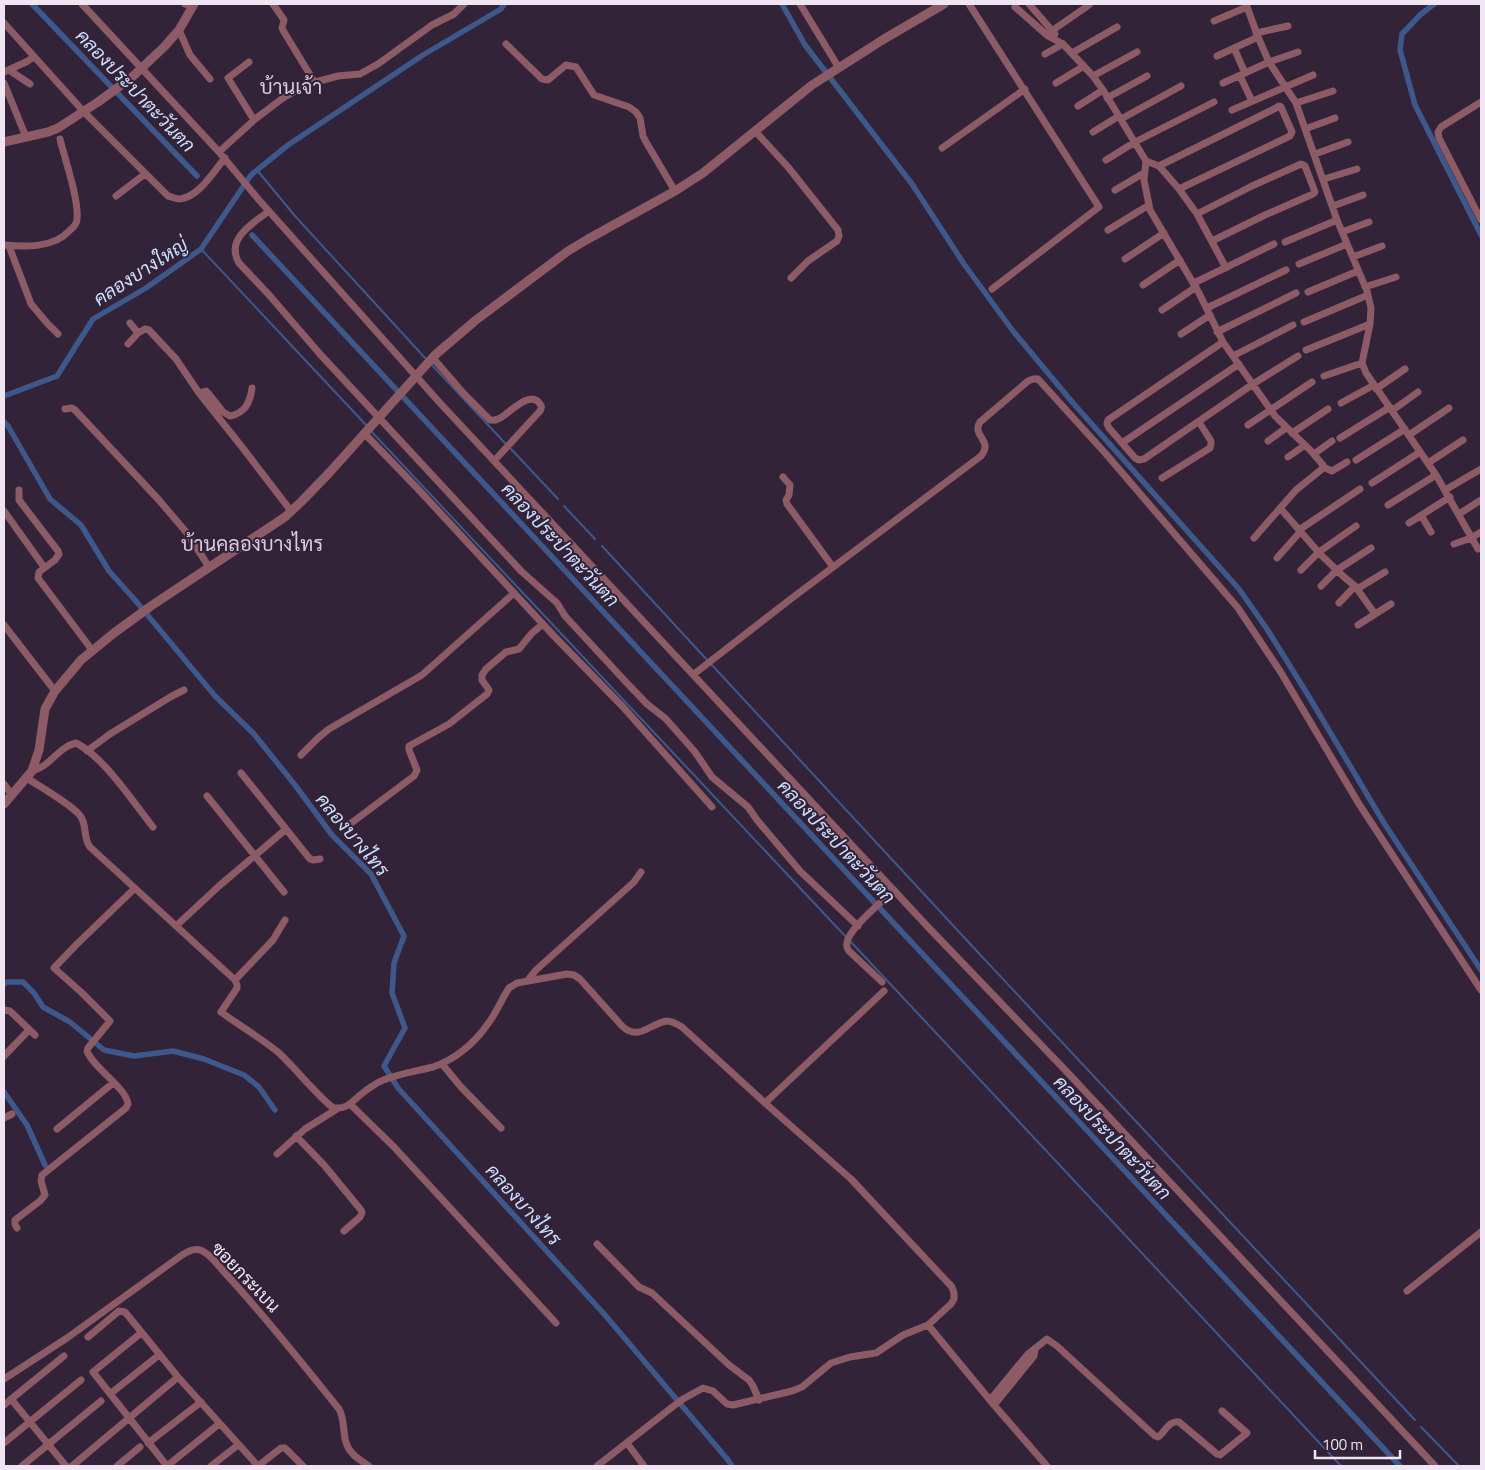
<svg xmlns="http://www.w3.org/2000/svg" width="1485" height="1470" viewBox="0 0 1485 1470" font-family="'Titillium Web',Sarabun,sans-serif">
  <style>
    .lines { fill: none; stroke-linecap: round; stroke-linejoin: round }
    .stream { stroke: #3f588b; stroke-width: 2 }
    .canal { stroke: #3f588b; stroke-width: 5.5 }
    .minor { stroke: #8c5b66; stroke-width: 7 }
    .tertiary { stroke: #8c5b66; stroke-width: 9 }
    .labels { text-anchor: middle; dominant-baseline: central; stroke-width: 4; stroke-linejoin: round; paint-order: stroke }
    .street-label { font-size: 18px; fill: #f0e6f3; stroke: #322338 }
    .water-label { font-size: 19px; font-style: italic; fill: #cedefe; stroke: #322338 }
    .quarter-label { font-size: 20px; fill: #dcc8e3; stroke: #322338 }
  </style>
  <rect width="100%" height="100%" fill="#322338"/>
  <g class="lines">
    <!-- stream -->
    <path class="stream" d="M257,170L295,216L426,359
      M201,249L367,426
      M431,364L505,443
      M370,430L846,937
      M511,449L558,499
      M564,506L595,539
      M602,546L708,661
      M711,664L973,947L1415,1420
      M851,942L1341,1466
      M1421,1427L1459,1466"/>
    <!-- canal -->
    <path class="canal" d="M32,4L197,176
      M782,4L805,45L912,184L964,264L1013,331L1073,403L1239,589L1267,629L1308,695L1384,823L1481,970
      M1434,4L1420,15L1402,34L1400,50L1415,105L1481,235
      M252,235L1400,1466
      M4,396L57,376L93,319L146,288L201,249L251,175L288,145L423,55L501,9L504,4
      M4,422L8,426L50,499L81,525L109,571L135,600L215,696L254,734L295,785L332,835L371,874L404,936L394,963L392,993L405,1028L384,1066L398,1088L605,1315L728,1460L732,1466
      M4,984L6,982H23L34,993L43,1007L70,1022L104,1050L134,1056L173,1051L204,1059L244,1075L259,1087L275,1110
      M4,1092L27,1125L45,1165"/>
    <!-- minor -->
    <path class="minor" d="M82,4L219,152L259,200L440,403L928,927L1067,1072L1435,1466
      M185,4L193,6
      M273,4L284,20L282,28L284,32L315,83
      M800,4L839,68
      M969,4L1099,207L992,289
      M1029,4L1055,34
      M1246,4L1258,37L1269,62L1296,103L1337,220L1367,291L1371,308L1370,324L1362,363L1366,373L1436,475L1478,549
      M1015,7L1048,36L1063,44L1093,76L1103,90L1146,161L1144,180L1150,210L1199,293L1223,342L1275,416L1311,451L1323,465L1322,469L1296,490L1254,538
      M1214,21L1247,7
      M4,23L84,112L168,196C172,197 176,199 180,199C199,197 214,171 225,158
      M179,30L190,55L210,79
      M1256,33L1288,26
      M1048,36L1053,30L1089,5
      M506,44L542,79L548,80L566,65L576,67L594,95L629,107L636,112L640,118L643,136L646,142L675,191
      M1234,48L1245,73
      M1072,53L1117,27
      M1045,54L1063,44
      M1217,56L1258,37
      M249,62L228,78L254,120
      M9,70L30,84
      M4,72L26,62L34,57
      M1093,76L1137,52
      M1240,76L1252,101
      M4,83L26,137
      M1056,83L1084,66
      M1223,83L1269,62L1298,52
      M1107,98L1147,76
      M1481,102L1441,127L1438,132L1439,138L1481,220
      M1296,103L1333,91
      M1078,106L1103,90
      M1232,110L1313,75
      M1121,119L1181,86
      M1305,129L1335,118
      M755,131L788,167L838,230L839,236L837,241L808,261L791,278
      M1093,132L1119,116
      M942,148L1025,89
      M219,152L254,120L283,98L308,84L338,76L360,74L378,64L432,25L454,14L464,4
      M1315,154L1348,142
      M1106,160L1135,142L1214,102
      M1146,161L1159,166L1276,108L1279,106L1281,107L1292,132L1290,136L1179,189
      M1159,166L1179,189L1197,214L1226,268
      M1324,179L1357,169
      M1115,190L1144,173
      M116,196L145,174
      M1333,206L1363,195
      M269,211C252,224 225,239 239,263L270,296L319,353L521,571L557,603L565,616L625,681L647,704L666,719L695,752L712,777L748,807L757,820L800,871L858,926
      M1197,214L1252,186L1301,164L1305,166L1315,192L1313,194L1265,215L1212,241
      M1108,230L1149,205
      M1342,232L1369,222
      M1285,242L1337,220
      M4,245C25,247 54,248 69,231C73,228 77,224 77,219C79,199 65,160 60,139
      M9,246L31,304L47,323L58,334
      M1353,257L1382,246
      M1125,259L1164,233
      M1299,264L1347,244
      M1194,283L1274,244
      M1143,285L1180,260
      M1365,287L1396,277
      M1308,292L1358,271
      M1207,308L1286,270
      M1162,310L1196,287
      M1304,322L1368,295
      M130,323L138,333L145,329L149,330L176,359L199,393L242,447L291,511
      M1217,332L1296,293
      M1181,334L1210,315
      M1223,342L1108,420L1107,424L1109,428L1135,458L1139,460L1144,459L1253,384L1298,356
      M128,344L138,333
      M1306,350L1370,324
      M1233,356L1293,325
      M433,358L465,395L490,420C493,420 494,421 498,419C507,416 530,388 540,404C543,407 541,408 540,411L494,461
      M1324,376L1362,363
      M1376,389L1405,369
      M199,393L206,391L208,393L223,412L230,416C245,413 250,403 252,388
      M1341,403L1374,385
      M65,409L72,408L75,410L158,499L187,533L209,567
      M1393,410L1418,392
      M1248,425L1312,382
      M364,433L417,488L553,635L623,707L712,807
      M1292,433L1328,409
      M1409,435L1449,408
      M1340,438L1390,407
      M1268,441L1286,428
      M1122,443L1239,364
      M1314,454L1332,441
      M1288,457L1305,445
      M1356,460L1405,429
      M1428,463L1463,440
      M1323,467L1332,471L1347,462
      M783,477L790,485L789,495L786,500L787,504L833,567
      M1162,478L1210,448L1211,444V441L1199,422
      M1372,483L1420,452
      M19,490V500L58,551L59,554L55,560L39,572L38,578L92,650
      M1445,490L1481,469
      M1388,505L1436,475
      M1280,508L1320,554L1344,577L1355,586L1375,614
      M4,511L44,567
      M1459,514L1481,500
      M1421,515L1431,532
      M1409,523L1450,497
      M1299,530L1360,489
      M1454,544L1471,538L1481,532
      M1277,558L1300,532
      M1301,570L1319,552L1356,526
      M1321,586L1337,570L1371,548
      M1357,589L1385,572
      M1339,603L1355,586
      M4,625L55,691
      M1358,625L1391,604
      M694,674L792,598L981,456C994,440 971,436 980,422L1028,381L1033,379H1038L1106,454L1238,608L1280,671L1359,804L1481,990
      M87,751L110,734L172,696L184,690
      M301,755L318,738L329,729L422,675L514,593
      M32,771C50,767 58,747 76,743C104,757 133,802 153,827
      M241,773L310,859L313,860L320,859
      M27,778C40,787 74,806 81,817C87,826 83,838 90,847L235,980L237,985V988L221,1012C240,1026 261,1038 279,1053C297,1070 313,1091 332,1107C346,1112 354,1099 364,1092C368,1088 373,1086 377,1083C394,1074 414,1072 433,1067C454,1060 474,1044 487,1025C496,1014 501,1000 509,988L517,983L567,974L574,975L580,979L622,1026C639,1042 650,1023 667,1021C672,1021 677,1024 682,1027L765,1103L851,1179L952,1287L954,1293V1299L951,1304L928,1325L903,1335L876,1353L850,1357L831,1363L802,1387L792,1391L733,1405L727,1404L713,1391L703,1388L683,1399L671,1408L597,1466
      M4,784L12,795
      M207,796L284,892
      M350,824L414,776L417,770L409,750V746L449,724L487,694L489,690L482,680V675L486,669L506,652L519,649L532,633L543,624
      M176,926L219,886L285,830
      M235,980L273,940L285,920
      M528,980L536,970L634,882L641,872
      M882,982L849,951C847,948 846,947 847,943C848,929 883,901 894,890
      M4,1010L10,1011L35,1035
      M4,1056L29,1030
      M442,1064L461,1087L501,1128
      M765,1103L884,991
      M350,1104L394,1147L556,1323
      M4,1118L12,1114
      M57,1129L113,1083
      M296,1136L324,1165L361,1210L362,1213L360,1217L344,1231
      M277,1154L305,1129L337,1109
      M17,1228L15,1224V1220L40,1201L45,1195L41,1181L42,1175L126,1108L128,1104C126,1087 94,1069 87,1051L88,1048L110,1021L81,992L54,968L76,945L134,889
      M597,1244L639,1287L652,1293L729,1365L749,1380L753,1386L759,1400
      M1407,1291L1481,1232
      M928,1325L994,1405L1047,1466
      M141,1333L93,1372L167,1466
      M88,1337L119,1311L125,1312L178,1377L258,1466L281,1448H285L303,1466
      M4,1379L67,1338L182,1255C188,1251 194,1248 200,1250C210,1253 218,1266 225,1273C266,1317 302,1363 339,1409C347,1423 340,1442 353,1454C357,1459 364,1462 369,1466
      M110,1394L159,1355
      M11,1399L66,1466
      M990,1400L1028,1354L1047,1339L1057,1346L1155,1436L1158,1437C1165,1432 1169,1420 1179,1422L1217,1454L1220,1455L1247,1433L1222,1411
      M4,1405L64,1356
      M994,1405L1034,1356L1035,1350
      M4,1443L81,1380
      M148,1443L201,1402
      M627,1443L644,1466
      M22,1466L101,1401
      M72,1466L178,1377
      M117,1466L140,1447
      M167,1466L219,1424
      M211,1466L238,1445"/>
    <!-- tertiary -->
    <path class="tertiary" d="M4,142L48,132L58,128L98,102L131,78L164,47L179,30L194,4
      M4,804L32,771L39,750L45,709L55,691L81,660L114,633L151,606L285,517L301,502L329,473L435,355L476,320L568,251L588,239L675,191L703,173L812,85L884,39L944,4"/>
  </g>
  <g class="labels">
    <!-- street labels -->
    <g class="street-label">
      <text transform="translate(246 1277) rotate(46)">ซอยกระเบน</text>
    </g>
    <!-- water labels -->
    <g class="water-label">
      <text transform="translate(136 90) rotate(46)">คลองประปาตะวันตก</text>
      <text transform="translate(140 271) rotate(-33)">คลองบางใหญ่</text>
      <text transform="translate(561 544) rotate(47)">คลองประปาตะวันตก</text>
      <text transform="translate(353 834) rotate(50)">คลองบางไทร</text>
      <text transform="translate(837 841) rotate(47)">คลองประปาตะวันตก</text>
      <text transform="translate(1113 1137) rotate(47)">คลองประปาตะวันตก</text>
      <text transform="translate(524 1204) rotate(48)">คลองบางไทร</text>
    </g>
    <!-- quarter labels -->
    <g class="quarter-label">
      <text x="291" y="86">บ้านเจ้า</text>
      <text x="252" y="543">บ้านคลองบางไทร</text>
    </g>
  </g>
  <!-- border -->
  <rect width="1485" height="1470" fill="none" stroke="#f0e6f3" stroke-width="10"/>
  <!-- scale -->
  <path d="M1315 1450v8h85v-8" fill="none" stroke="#f0e6f3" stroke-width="2.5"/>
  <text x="1322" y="1450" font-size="15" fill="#f0e6f3" stroke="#322338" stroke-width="4" paint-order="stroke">100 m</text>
</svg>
